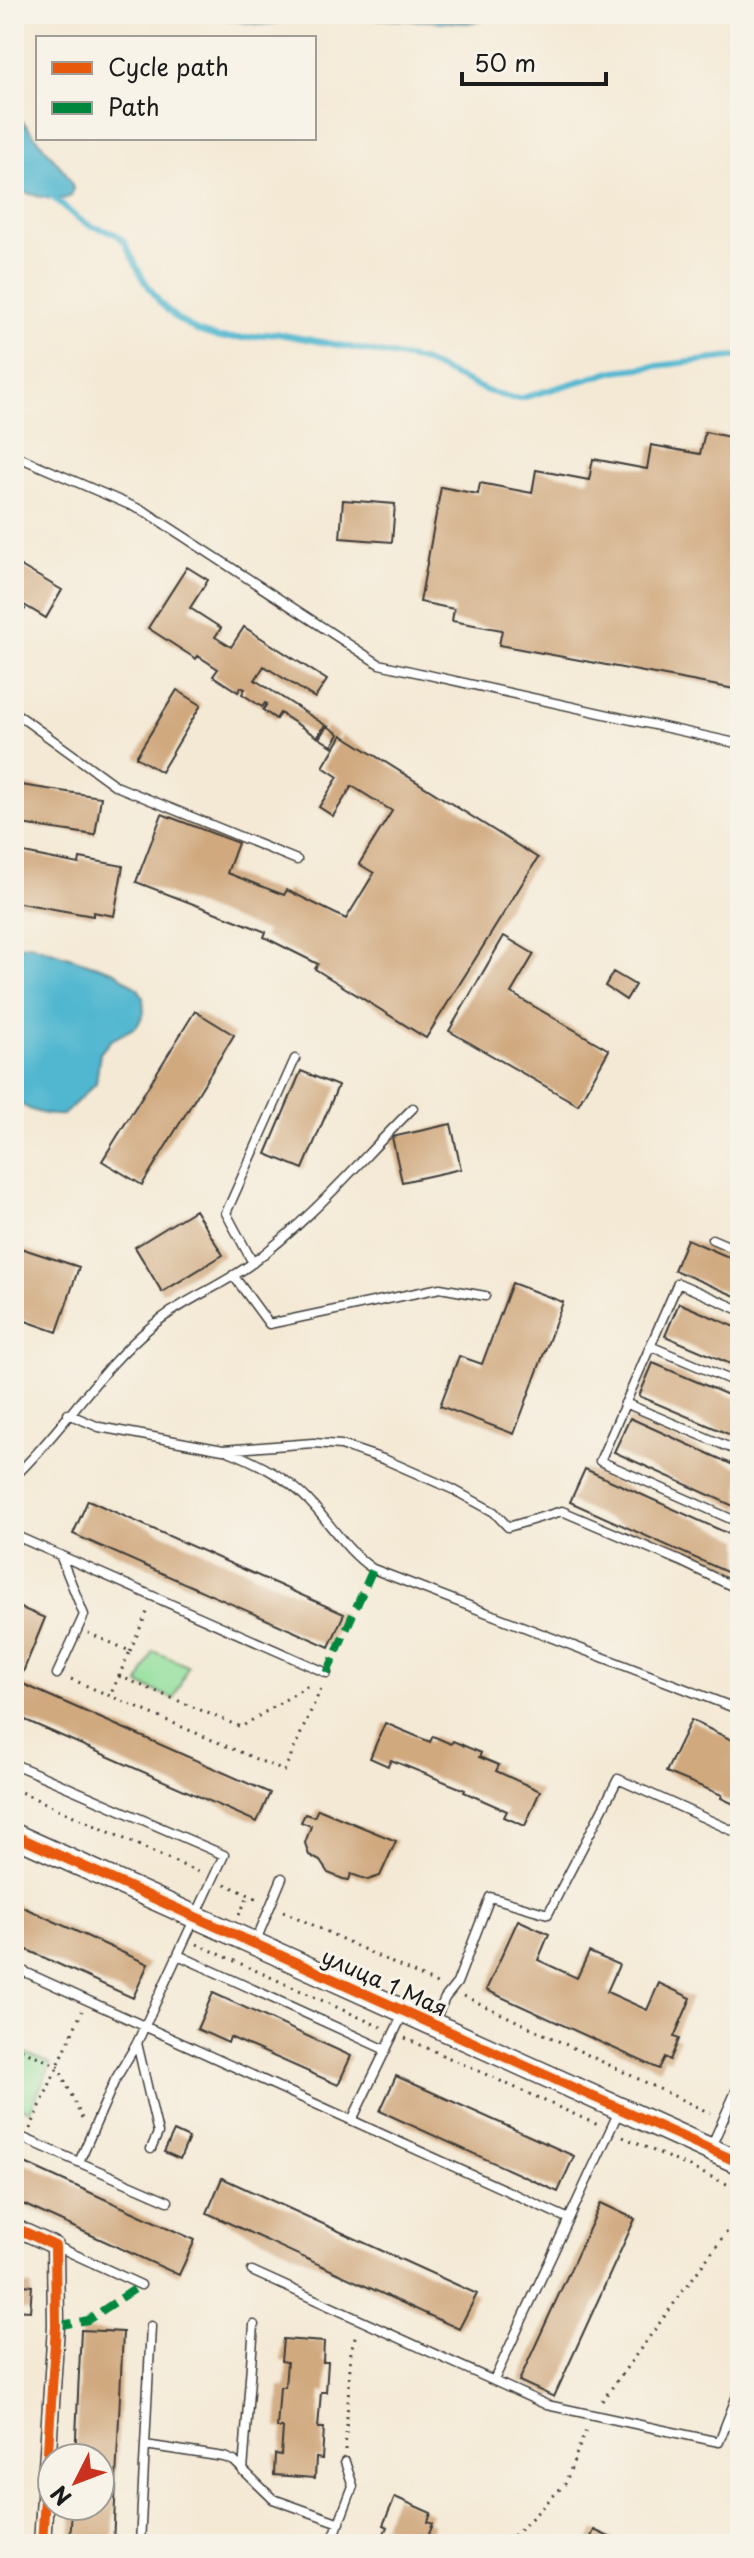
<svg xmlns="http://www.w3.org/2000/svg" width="754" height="2558" viewBox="0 0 754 2558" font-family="'Playpen Sans',sans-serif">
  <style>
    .green { fill: #91df9c; stroke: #567e5c; stroke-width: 2 }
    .water { fill: #51b7d0; stroke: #366a76; stroke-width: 2 }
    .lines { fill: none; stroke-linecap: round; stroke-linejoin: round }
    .stream { stroke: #51b7d0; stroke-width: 6 }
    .building { fill: #d0a97f }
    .service-casing { stroke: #3c3b38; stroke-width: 11 }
    .minor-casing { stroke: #3c3b38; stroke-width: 19 }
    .tertiary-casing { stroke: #3c3b38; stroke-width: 25 }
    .path { stroke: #3c3b38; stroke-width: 3; stroke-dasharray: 2 6; stroke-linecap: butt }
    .service { stroke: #fff; stroke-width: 8 }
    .minor { stroke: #fff; stroke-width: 16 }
    .tertiary { stroke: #fff; stroke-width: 22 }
    .quiet { stroke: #00873e; stroke-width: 8; stroke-dasharray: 16 8; stroke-linecap: butt }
    .cycleway-casing { stroke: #f7f3e8; stroke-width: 15 }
    .cycleway { stroke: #e8590c; stroke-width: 10 }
    .labels { text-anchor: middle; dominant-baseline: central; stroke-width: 6; stroke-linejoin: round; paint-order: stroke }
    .street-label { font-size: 22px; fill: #1c1c1c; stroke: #f7f3e8 }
  </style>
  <rect width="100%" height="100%" fill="#f7f3e8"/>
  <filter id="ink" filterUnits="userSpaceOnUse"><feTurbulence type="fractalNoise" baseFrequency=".0125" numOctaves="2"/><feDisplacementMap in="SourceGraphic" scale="16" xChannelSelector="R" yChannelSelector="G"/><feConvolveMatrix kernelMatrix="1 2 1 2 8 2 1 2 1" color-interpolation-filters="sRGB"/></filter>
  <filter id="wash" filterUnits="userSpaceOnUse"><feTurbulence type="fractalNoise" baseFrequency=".006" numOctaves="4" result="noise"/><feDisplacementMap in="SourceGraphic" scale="32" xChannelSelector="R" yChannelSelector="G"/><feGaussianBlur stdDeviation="1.8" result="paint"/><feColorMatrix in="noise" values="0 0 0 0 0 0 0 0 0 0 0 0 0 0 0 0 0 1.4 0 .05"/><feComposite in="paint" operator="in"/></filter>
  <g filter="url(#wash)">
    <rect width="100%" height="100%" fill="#f4e9d5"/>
    <!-- green -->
    <path class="green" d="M153,1651L188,1666L174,1699L139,1684Z
      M14,2048L51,2064L30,2111L14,2104Z"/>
    <!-- water -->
    <path class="water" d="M162,14H509L468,23L322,16L260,25L220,18L179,19Z
      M14,111L66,173L73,187L71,196C55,205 32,193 14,190Z
      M29,944L115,972L139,990L143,998L144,1013L137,1026L110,1041L100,1053L96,1083L63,1115C45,1116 28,1111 14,1099V948Z"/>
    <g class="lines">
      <!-- stream -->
      <path class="stream" d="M49,194L77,218L91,226L114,233L124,241L142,277L161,304L176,318L197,331L219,338H245L274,333L422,361L487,391L510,398H522L615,371L740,356"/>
    </g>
    <g id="blocks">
      <!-- building -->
      <path class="building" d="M705,432L740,439V690L499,645L502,630L452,621L454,609L420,602L441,487L478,494L480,483L532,493L536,470L589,480L593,459L647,469L651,445L700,454Z
        M343,500L395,504L392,542L340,538Z
        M14,562L62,590L46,618L14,599Z
        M187,567L208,580L190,608L221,628L215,637L231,647L244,627L327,680L315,698L264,666L255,680L325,725L317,737L280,713L276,719L263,710L267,704L265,703L262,707L242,694L245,689L241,687L238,692L213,676L218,669L198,656L196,659L148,628Z
        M14,602L25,609L14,625Z
        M177,690L201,705L161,772L136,757Z
        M327,726L339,734L332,746L319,738Z
        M342,735L538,858L426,1038L315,969L318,964L264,937L266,932L136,882L162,814L238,843L227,873L284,895L287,890L346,919L374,873L359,864L392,811L352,786L333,816L319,807L338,777L323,767Z
        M14,784L101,797L95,835L14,823Z
        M14,851L79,864L80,858L123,866L114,916L93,912V916L14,902Z
        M504,936L534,954L511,993L609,1050L578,1105L449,1031Z
        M613,972L635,985L626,1000L605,986Z
        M195,1011L234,1035L142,1185L102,1161Z
        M301,1071L338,1086L303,1169L266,1154Z
        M451,1124L461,1169L402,1182L392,1137Z
        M195,1210L223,1255L162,1292L135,1247Z
        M687,1239L740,1262V1298L674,1270Z
        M14,1246L79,1267L57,1332L14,1317Z
        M512,1283L563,1302L514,1434L440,1406L459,1356L482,1364Z
        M679,1303L740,1329V1368L665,1336Z
        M653,1363L740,1400V1439L639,1396Z
        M630,1418L740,1468V1509L614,1452Z
        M585,1469L740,1539V1578L570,1502Z
        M88,1500L344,1614L329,1647L73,1534Z
        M14,1605L45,1618L19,1682L14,1680Z
        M23,1684L270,1793L257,1822L14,1715V1704Z
        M691,1720L740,1744V1807L721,1798L722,1795L666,1772Z
        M385,1723L430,1742L433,1736L451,1744L453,1741L481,1753L479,1757L499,1765L496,1771L540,1791L525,1826L504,1817L507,1811L464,1792L465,1790L391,1760L388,1766L370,1758Z
        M318,1809L396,1841L380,1876L368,1880L351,1874L349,1880L343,1879L328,1873L320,1861L309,1855L305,1843L311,1826L301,1822L305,1814L314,1817Z
        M14,1903L148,1964L133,1998L14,1944Z
        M518,1920L549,1934L538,1960L577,1978L589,1952L619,1965L607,1992L647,2010L659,1983L691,1998L674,2037L679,2039L670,2060L665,2057L659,2069L486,1990Z
        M213,1993L351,2056L338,2085L230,2037L228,2043L197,2029Z
        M396,2076L574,2156L558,2192L380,2111Z
        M174,2131L189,2138L180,2159L164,2152Z
        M14,2158L195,2240L179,2275L14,2200Z
        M222,2178L477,2294L459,2329L207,2213Z
        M601,2203L635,2219L554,2397L519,2381Z
        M15,2284L32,2286L30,2311L14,2310Z
        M81,2330L123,2332L113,2544H70L72,2506H100V2458H75Z
        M283,2339L324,2342L323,2362H328L326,2392H321L318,2428H324L322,2459L316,2458L315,2478L274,2475L275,2454L281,2455L282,2442L283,2428H277L280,2387H285L287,2362L281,2361Z
        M395,2497L431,2513L428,2522L433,2524L425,2544H375L376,2541L380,2542L387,2527L383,2525Z
        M594,2530L624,2544H588Z"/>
    </g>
  </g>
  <g filter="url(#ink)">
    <use href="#blocks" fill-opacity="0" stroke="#3c3b38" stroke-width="2"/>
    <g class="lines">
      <!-- service casing -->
      <g class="service-casing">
        <path id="service" d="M14,455L146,512L379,664L740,744
          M14,712L116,786L297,860
          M712,1239L740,1251
          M253,1263L226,1213L295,1059
          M233,1275L269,1324L440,1288L485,1296
          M740,1310L678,1283L600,1461L740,1523
          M650,1346L740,1384
          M625,1403L740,1452
          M68,1414L99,1427L223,1450L313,1443L341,1445L386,1460L452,1489L494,1512L508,1527L562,1511L680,1561L740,1590
          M228,1451C256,1462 288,1478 309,1501C331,1524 346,1551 373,1569L740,1710
          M14,1477C64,1429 99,1369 153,1325C183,1300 220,1287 251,1264C311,1220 360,1160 413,1108
          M14,1535L327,1673
          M57,1674L84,1615L60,1555
          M14,1764L224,1855L137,2043L115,2080L79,2162
          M255,1943L282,1878
          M178,1955L386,2050
          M14,1967L569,2219
          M433,2024L445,1998L457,1983L490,1897L548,1914L618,1779L740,1834
          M137,2043L158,2133L151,2149
          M352,2120L404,2012
          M14,2134L168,2201
          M710,2149L740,2082
          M56,2246L141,2285
          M252,2271L547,2405L719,2442L740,2388
          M494,2380L620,2109
          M145,2445L224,2457L234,2461L273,2499L340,2523
          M243,2471L254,2325
          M140,2544L151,2326
          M331,2544L353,2486L345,2462"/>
      </g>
      <!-- minor casing -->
      <g class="minor-casing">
        <path id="minor" d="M14,2227L55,2246L56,2326L42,2544"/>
      </g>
      <!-- tertiary casing -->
      <g class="tertiary-casing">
        <path id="tertiary" d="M14,1835L740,2163"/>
      </g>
      <!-- path -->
      <path class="path" d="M88,1633L130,1651L110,1696
        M130,1651L148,1610
        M119,1676L241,1727L312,1683
        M71,1679L284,1771L323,1684
        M14,1789L200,1873
        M225,1884L258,1899
        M283,1911L439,1985
        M239,1915L249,1894
        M197,1944L383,2028
        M464,1996L710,2113
        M405,2038L598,2125
        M14,2046L58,2066L82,2118
        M30,2129L82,2011
        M623,2137L740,2190
        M602,2401L740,2214
        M345,2450L351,2350L356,2334
        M500,2544L516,2534L565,2484L586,2429"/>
      <!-- service -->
      <use href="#service" class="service"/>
      <!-- minor -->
      <use href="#minor" class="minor"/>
      <!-- tertiary -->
      <use href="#tertiary" class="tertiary"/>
      <!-- quiet -->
      <path class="quiet" d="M327,1673L373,1569
        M56,2326L88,2320L141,2285"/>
      <!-- cycleway casing -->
      <g class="cycleway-casing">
        <path id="cycleway" d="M14,1835L740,2163
          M14,2227L55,2246L56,2326L42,2544"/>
      </g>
      <!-- cycleway -->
      <use href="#cycleway" class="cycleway"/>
    </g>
  </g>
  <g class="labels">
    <!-- street labels -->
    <g class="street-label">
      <text transform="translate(385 1981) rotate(24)">улица 1 Мая</text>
    </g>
  </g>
  <!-- margin -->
  <rect width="754" height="2558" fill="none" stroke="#f7f3e8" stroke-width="48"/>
  <!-- legend -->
  <rect x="36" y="36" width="280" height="104" fill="#f7f3e8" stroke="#9f9d96" stroke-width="2"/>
  <rect x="52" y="62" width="40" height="12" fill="#e8590c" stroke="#9f9d96" stroke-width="2"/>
  <text x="108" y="76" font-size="24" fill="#1c1c1c">Cycle path</text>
  <rect x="52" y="102" width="40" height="12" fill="#00873e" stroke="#9f9d96" stroke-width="2"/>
  <text x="108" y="116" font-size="24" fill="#1c1c1c">Path</text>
  <!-- north arrow -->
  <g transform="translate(76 2482) rotate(228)"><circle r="38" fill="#f7f3e8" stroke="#9f9d96" stroke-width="2"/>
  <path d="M0-6L14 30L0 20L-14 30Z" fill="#c8321e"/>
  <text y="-12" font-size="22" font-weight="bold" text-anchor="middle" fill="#1c1c1c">N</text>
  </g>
  <!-- scale -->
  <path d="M462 72v12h144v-12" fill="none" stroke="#1c1c1c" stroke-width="4"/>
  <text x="474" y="72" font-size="24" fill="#1c1c1c" stroke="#f7f3e8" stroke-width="6" paint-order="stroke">50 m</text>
</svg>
